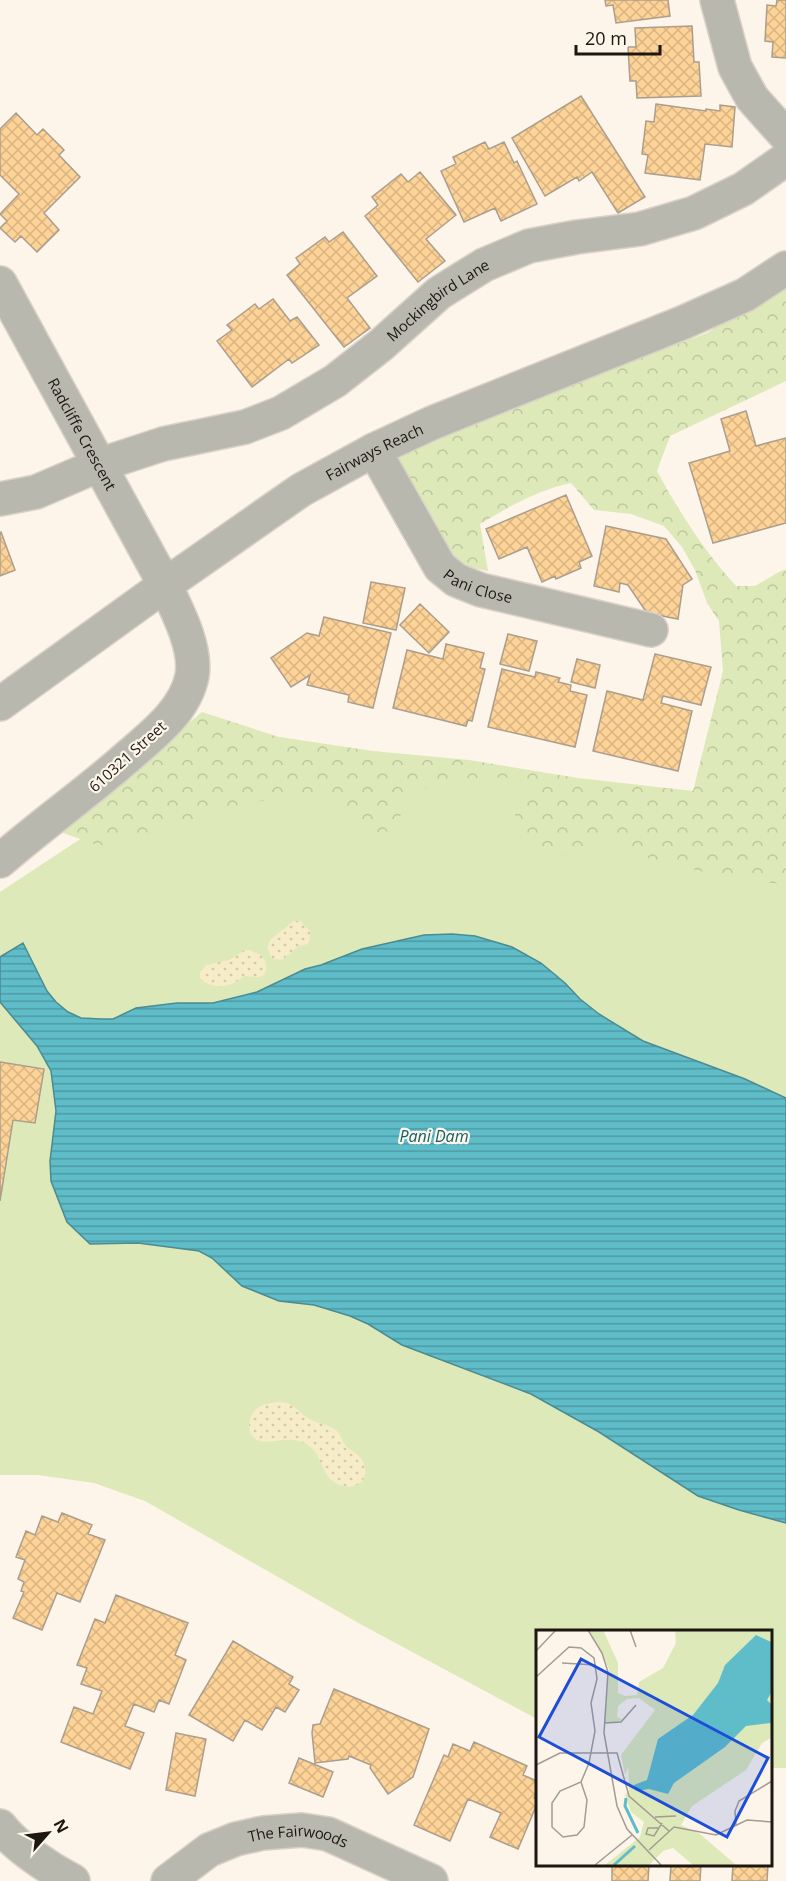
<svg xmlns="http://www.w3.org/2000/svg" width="786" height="1881" viewBox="0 0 786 1881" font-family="'Open Sans',sans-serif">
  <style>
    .grass { fill: #dde9b8 }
    .forest { fill: url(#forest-crowns) }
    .sand { fill: url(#sand-dots) }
    .water { fill: url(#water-rules); stroke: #4b8b92; stroke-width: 1.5 }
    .building { fill: url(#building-cross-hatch); stroke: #ab9e8d; stroke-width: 1.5 }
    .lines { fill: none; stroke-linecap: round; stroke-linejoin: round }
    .minor-casing { stroke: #d9d1c7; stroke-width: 36 }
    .minor { stroke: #b9b8af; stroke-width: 33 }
    .labels { text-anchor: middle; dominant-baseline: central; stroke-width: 4.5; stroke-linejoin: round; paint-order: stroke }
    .street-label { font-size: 15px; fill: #1c1711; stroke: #fdf5ea }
    .water-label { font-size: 16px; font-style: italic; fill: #116169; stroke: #fdf5ea }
    .inset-river { fill: none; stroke: #5fbdc9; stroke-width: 3 }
    .inset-road { fill: none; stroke: #a39c93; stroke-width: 1.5 }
    .view { fill: #1d4ed8; fill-opacity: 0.15; stroke: #1d4ed8; stroke-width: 3 }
    .inset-edge { fill: none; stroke: #1c1711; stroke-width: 3 }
  </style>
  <defs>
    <pattern id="forest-crowns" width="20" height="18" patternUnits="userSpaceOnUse" patternTransform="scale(1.5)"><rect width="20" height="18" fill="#dde9b8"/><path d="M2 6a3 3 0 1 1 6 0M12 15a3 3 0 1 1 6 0" fill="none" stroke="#bdc79d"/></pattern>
    <pattern id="sand-dots" width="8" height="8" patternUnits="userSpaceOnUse" patternTransform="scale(1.5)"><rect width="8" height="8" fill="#f6ecc7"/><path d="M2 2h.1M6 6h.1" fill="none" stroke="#d2caaa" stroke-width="1.8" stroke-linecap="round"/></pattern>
    <pattern id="water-rules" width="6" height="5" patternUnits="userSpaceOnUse" patternTransform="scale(1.5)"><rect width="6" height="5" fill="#5fbdc9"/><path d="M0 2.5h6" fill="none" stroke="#4e99a2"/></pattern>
    <pattern id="building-cross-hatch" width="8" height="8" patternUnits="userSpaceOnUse" patternTransform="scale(1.5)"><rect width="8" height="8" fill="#fed397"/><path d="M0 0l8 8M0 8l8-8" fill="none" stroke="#d9b481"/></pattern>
  </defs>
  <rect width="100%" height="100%" fill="#fdf5ea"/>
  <!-- grass -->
  <path class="grass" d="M420,764L786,808V1768H770V1632H537V1719L362,1625L145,1501L94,1483L38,1475H0V892L100,826Z"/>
  <!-- forest -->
  <path class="forest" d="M786,282V381L670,436L657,471C679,512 705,552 736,586H755L779,572L786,569V885L712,874L650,859L613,839L598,841L578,856L534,851C509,820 506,814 539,789L534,783L517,777L474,778L438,781L413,794L392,830L381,833L367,828L340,808L319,798L261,801L99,846L58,831L202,712L279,737L373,751L469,760L578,778L693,791L723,671L719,621L707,603L695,570L682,547L664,526L631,514L594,510L571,483C538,490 508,507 480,524L488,571L448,563L389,457L518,404L707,333Z"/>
  <!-- sand -->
  <path class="sand" d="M294,921H300L311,932L308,944L299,946L282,960L272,959L267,947L271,939Z
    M245,950C259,950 272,961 264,975C256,979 253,976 245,976C242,977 239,980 237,981C225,989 210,988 200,978V972L206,965L229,960Z
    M276,1402C281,1402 285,1402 290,1404C296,1408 301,1414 308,1418C317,1424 329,1424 337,1431C342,1436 342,1442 347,1447C352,1452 360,1454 363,1462C373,1485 348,1494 331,1480C321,1470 321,1454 309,1446C291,1433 275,1445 260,1441C246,1437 247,1419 255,1410C260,1405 269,1403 276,1402Z"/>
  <!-- water -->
  <path class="water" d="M452,934L475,936L512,947L541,963L565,983L580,999L599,1014L643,1041L745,1079L786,1098V1523L739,1510L698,1496L599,1432L531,1394L402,1345L368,1324L350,1316L314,1305L279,1301L242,1286L212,1258L199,1251L138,1243L90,1244L67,1222L51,1181L50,1161L56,1111L51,1071L37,1046L0,1002V957L23,943L47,991L56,1002L68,1012L81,1018L101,1019H113L136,1008L177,1003H213L257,992L305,969L321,965L362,949L424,935Z"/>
  <!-- building -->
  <path class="building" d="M605,0H668L670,16L616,23L613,5L606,6Z
    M777,0H786V58L772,57L773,42L765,41L767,5L776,6Z
    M692,26L694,62H699L701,96L637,98L636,81H630L628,47H636L635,28Z
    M581,96L645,197L618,213L592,172L579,181L577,177L545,196L512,138Z
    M656,104L706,111V109L720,111V105L735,107L732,147L705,144L700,180L645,173L648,155L642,154L646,121L654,122Z
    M16,113L37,135L43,129L64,150L59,155L80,177L44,213L59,230L37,252L21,236L15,242L0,228L7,221L0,214L19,194L0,175V129Z
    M485,142L489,149L504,142L514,163L517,161L537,204L501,221L495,208L464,222L441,171L456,164L453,157Z
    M420,172L456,215L426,239L445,261L418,282L365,216L378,205L372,197L401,174L408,182Z
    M343,232L377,276L347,298L370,328L344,347L287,275L300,264L296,258L325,237L329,242Z
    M273,299L290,321L297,317L319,345L292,363L289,359L252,387L217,341L232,330L227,325L255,304L259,309Z
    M746,411L756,446L786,438V523L713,543L689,463L730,451L721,419Z
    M566,495L592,556L579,562L581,568L556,579L555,576L542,582L527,547L499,559L486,529Z
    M606,526L666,539L692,579L683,585L678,619L647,613L628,585L620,583L619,592L594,586Z
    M1,532L15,570L0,576V533Z
    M371,582L405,588L396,630L363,623Z
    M420,604L449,632L429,653L400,625Z
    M324,617L391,633L373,708L348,702L349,695L307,685L310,675L291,687L271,658L307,633L319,636Z
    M508,634L537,641L529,671L500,664Z
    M446,644L484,653L480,668L485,669L472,721L468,720L466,726L393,708L407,650L443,659Z
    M655,654L711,667L701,705L663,696L661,703L692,711L678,771L593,751L607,691L643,700Z
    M577,659L600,665L595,688L571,682Z
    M502,669L535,677L536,672L560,678L558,682L571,685L570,691L587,695L575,747L488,727Z
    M0,1062L44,1069L35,1123L13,1120L0,1201Z
    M62,1513L92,1525L88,1534L105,1540L80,1602L57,1593L42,1630L13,1618L24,1592L21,1591L24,1582L18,1579L25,1560L16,1557L26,1531L35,1535L42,1516L58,1522Z
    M116,1595L188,1623L175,1655L186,1660L169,1704L159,1700L154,1712L134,1704L125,1726L144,1733L130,1769L61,1742L74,1707L93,1714L102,1691L81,1684L87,1668L77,1665L95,1619L105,1623Z
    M233,1641L293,1677L289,1684L299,1690L285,1712L276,1707L262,1730L245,1720L233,1741L189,1715Z
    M334,1689L429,1729L413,1777L388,1794L370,1768L371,1765L349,1756L348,1759L315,1763L312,1733L313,1725L320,1724Z
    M176,1733L206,1739L195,1796L166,1790Z
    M474,1742L527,1766L523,1775L537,1781V1792L534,1798L537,1799V1804L518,1849L490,1837L501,1813L468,1799L450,1841L414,1825L444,1755L448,1757L453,1744L470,1751Z
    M299,1758L333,1772L323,1797L289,1783Z
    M612,1864H649L648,1881H612Z
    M671,1864H701L700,1881H670Z
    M733,1864H768L767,1881H732Z"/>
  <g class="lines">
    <!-- minor casing -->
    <g class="minor-casing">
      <g id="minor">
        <path d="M717,0L735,67L752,98L786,136"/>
        <path id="s1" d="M0,283L165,585C177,610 197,648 192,676C185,712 150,737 124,760C84,795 40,826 0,861"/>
        <path id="s2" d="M374,450L440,567L456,580L481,590L651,630"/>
        <path id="s3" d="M0,499L36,492L99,465L163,444L245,427L281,413L335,381L381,345L439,293L484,265L529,246L577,237L640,229L694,213L743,189L786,159"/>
        <path id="s4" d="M0,704L165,585L301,490L374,450L432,423L682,323L745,295L786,268"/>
        <path d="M0,1826C16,1847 50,1869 73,1881"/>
        <path id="s5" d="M168,1881L209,1850L236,1839L263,1833L302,1830L328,1834L431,1881"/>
      </g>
    </g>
    <!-- minor -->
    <use href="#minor" class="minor"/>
  </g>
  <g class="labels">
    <!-- street labels -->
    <g class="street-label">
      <text stroke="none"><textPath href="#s3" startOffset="489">Mockingbird Lane</textPath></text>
      <text stroke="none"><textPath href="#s1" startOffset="172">Radcliffe Crescent</textPath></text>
      <text stroke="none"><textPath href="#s4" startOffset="452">Fairways Reach</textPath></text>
      <text stroke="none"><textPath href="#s2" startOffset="178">Pani Close</textPath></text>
      <text transform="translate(127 756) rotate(-42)">610321 Street</text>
      <text stroke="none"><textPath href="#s5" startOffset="144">The Fairwoods</textPath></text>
    </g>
    <!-- water labels -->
    <g class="water-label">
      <text x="434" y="1136">Pani Dam</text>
    </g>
  </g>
  <!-- overview -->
  <g transform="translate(536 1630)">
    <rect width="236" height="236" fill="#fdf5ea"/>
    <path d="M235,0V108L226,113L210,140L156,176L145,195L164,204L200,235H157L137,218L127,221L113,235H69L104,207L108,192L95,182L89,165L93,161L92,131L105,99L194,1Z" fill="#dde9b8"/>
    <path d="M67,0L82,33V63L89,66L101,65L103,52L127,38L140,13L139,0H209L200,11L188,14L168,40L144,59L116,99L108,96L106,113L100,117L89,145L85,125L119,80L103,68L91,69L82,76L81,87L86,89L83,92H69L73,39L54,1Z" fill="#dde9b8"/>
    <path d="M220,5L235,12V63L231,70L235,74V93L210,96L189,117L138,153L132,164L113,159L100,161L98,155L111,150L122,109L157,85L182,53L189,35Z" fill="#5fbdc9"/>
    <path class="inset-river" d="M90,168L89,176L102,203M78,235L99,216"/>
    <path class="inset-road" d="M52,0L66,23L72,42L68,103L81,176L91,199L125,235M94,0L100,17M0,21L20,0M26,33L60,35M0,47L33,17L45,18L58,28L61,49L55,73L59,101L53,133L45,152L24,161L16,173V197L27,207L41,205L48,197L51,170L45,152M68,93L85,92L100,75M0,135L24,123H81L93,166L133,201M119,187L140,186M200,196L199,181L203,171L236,151M122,198H112L110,204L118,206L126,193M113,220L138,197L180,205L211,190L236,192M59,235L96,205"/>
    <path class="view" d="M45,29L232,128L191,207L3,107Z"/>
    <rect width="236" height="236" class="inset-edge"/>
  </g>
  <!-- north arrow -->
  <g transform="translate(48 1833) rotate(62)" stroke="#fdf5ea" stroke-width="4.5" paint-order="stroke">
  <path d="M0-4.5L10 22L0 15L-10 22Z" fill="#1c1711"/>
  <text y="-9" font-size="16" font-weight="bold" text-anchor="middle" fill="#1c1711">N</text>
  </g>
  <!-- scale -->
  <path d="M576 45v9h84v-9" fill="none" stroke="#1c1711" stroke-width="3"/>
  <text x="585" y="45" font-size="18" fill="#1c1711" stroke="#fdf5ea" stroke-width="4.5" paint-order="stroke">20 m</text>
</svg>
